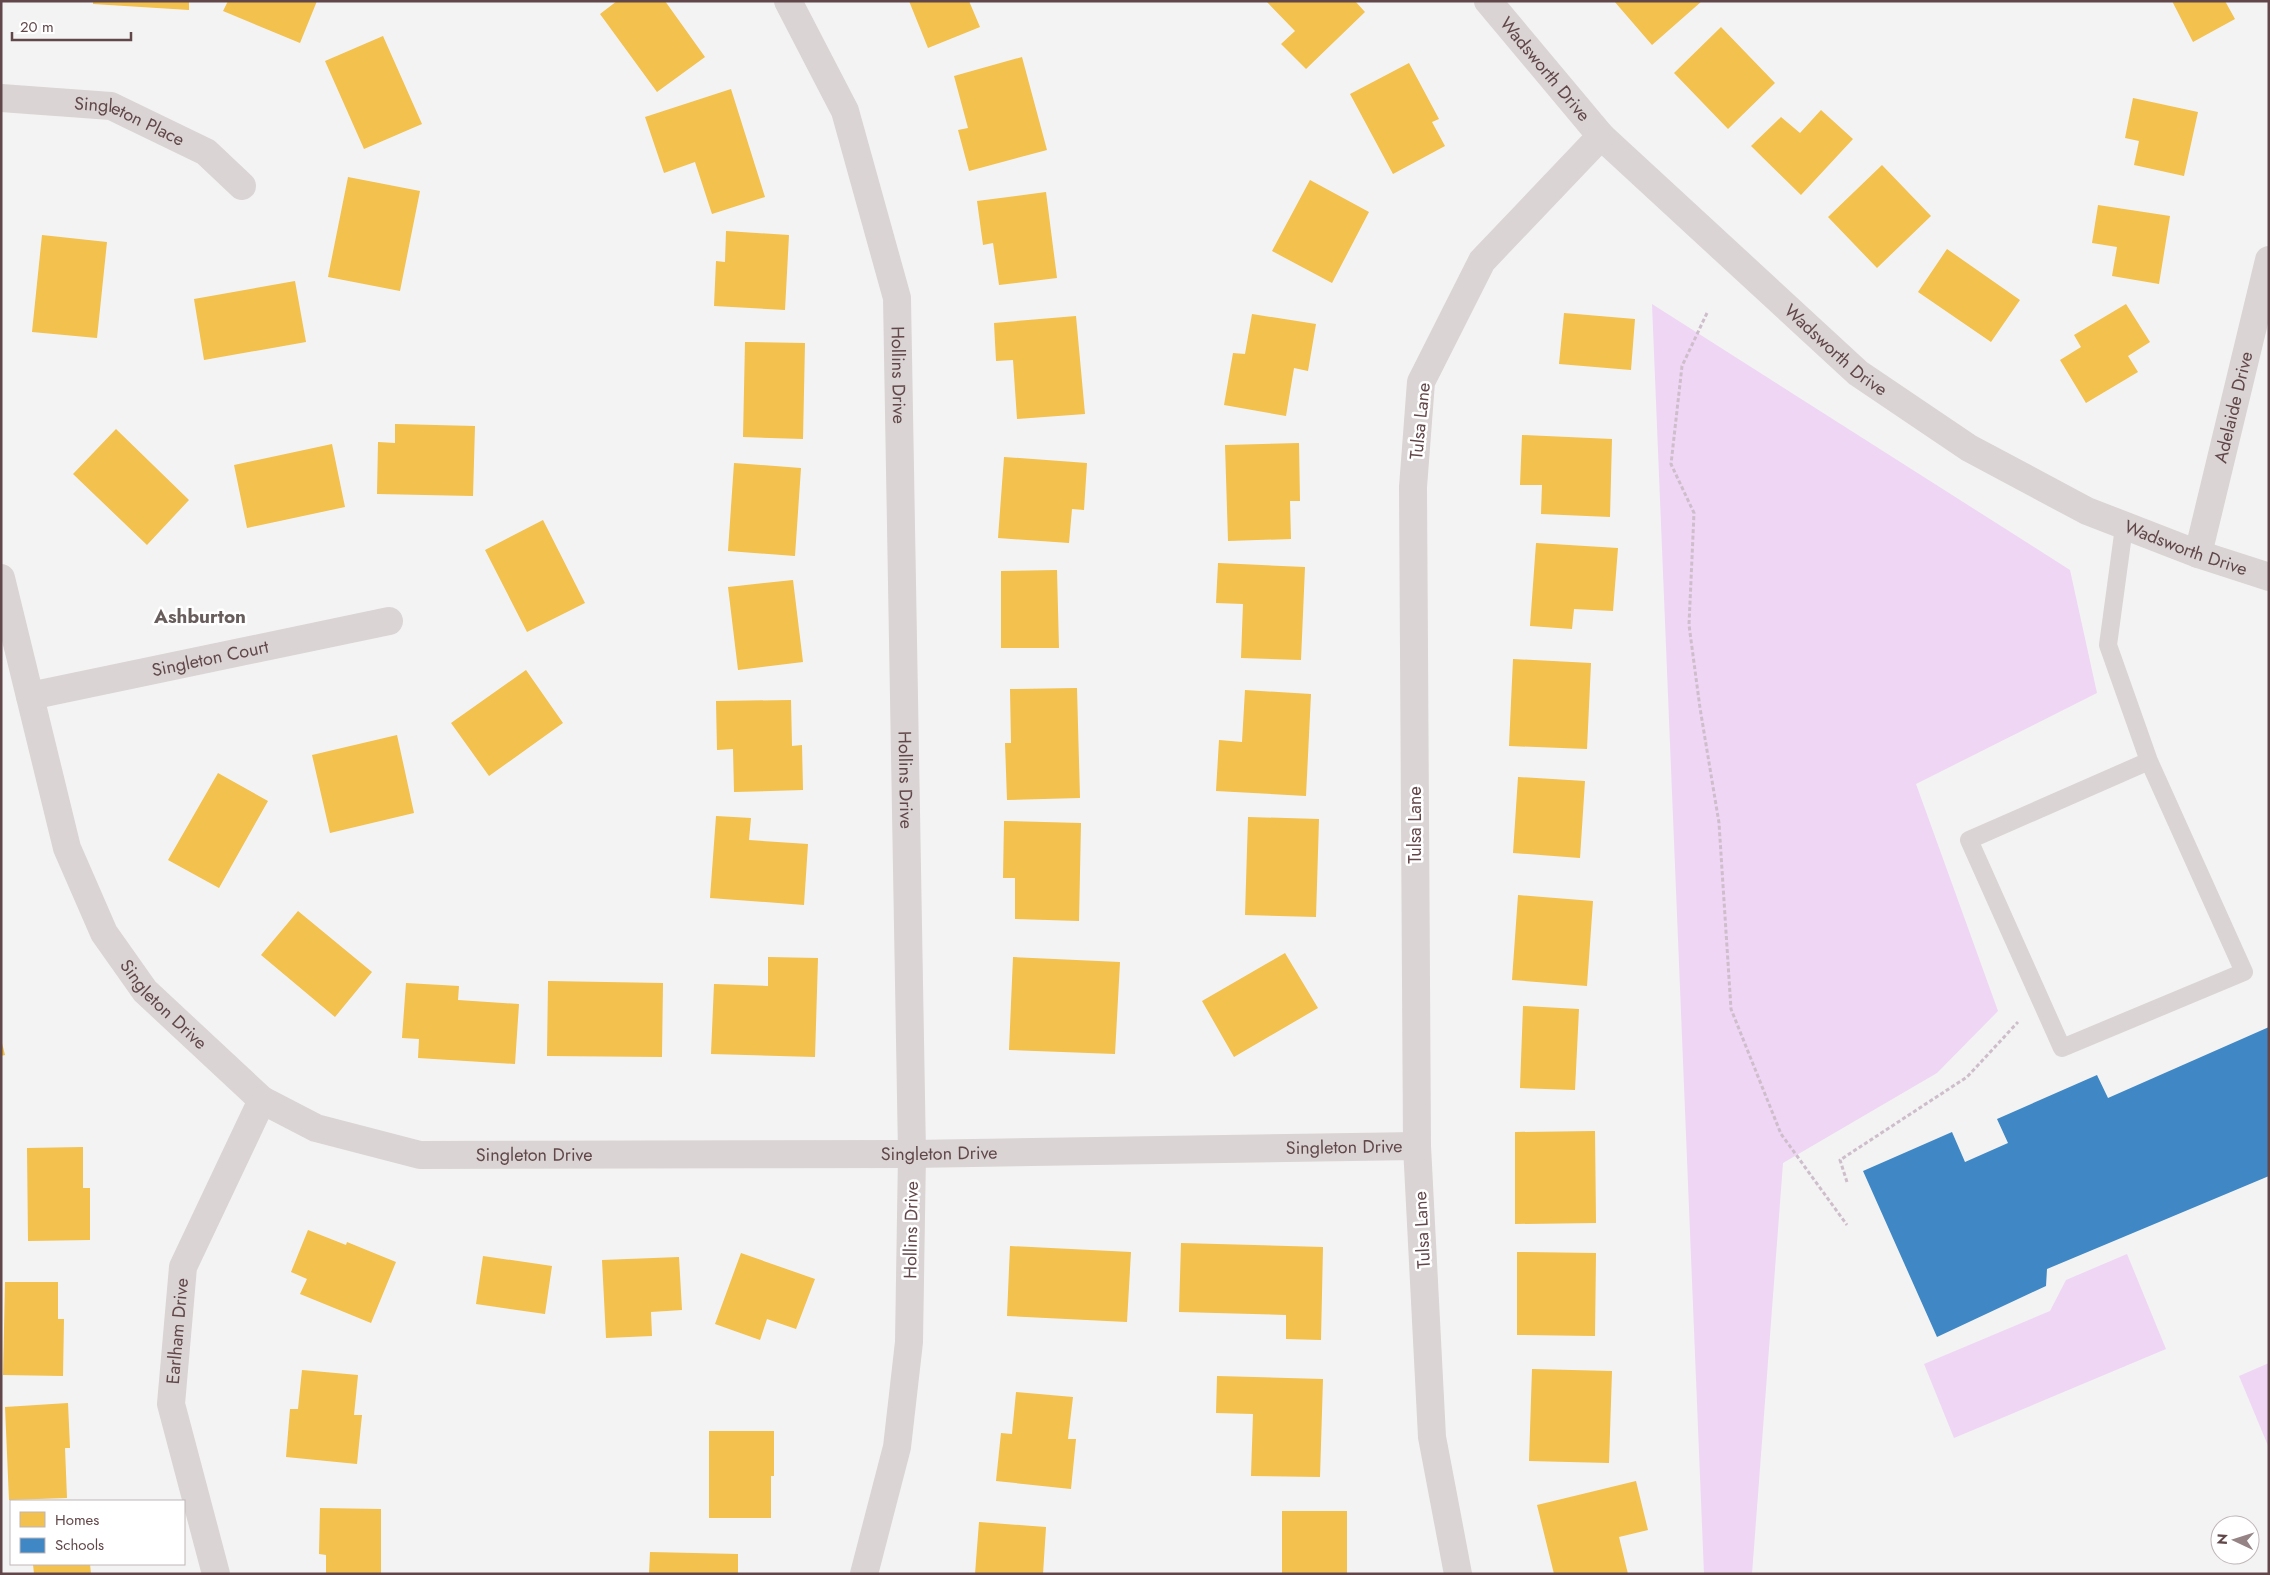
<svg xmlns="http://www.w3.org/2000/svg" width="2270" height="1575" viewBox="0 0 2270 1575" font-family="Jost,sans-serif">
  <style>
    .green { fill: #efd6f4 }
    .homes { fill: #f2c14e }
    .schools { fill: #3f88c5 }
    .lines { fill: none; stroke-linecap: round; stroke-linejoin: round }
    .path { stroke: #cebecb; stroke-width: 3; stroke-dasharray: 4 2.5; stroke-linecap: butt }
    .service { stroke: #dad4d4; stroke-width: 18 }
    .minor { stroke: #dad4d4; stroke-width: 28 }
    .labels { text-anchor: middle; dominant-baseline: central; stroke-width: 5; stroke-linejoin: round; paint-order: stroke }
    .street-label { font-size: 18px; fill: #62474a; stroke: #fff }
    .neighbourhood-label { font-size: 19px; font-weight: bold; fill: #685d5d; stroke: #fff }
  </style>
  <rect width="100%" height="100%" fill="#f3f3f3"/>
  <!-- green -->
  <path class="green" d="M1652,304L2070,570L2097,693L1916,784L1998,1011L1937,1073L1783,1163L1752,1574H1704Z
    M2127,1254L2166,1349L1954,1438L1924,1364L2050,1311L2066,1280Z
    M2269,1363V1448L2239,1376Z"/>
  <!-- homes -->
  <path class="homes" d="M93,1H189V10L93,4Z
    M228,1H317L300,43L223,11Z
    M617,1H665L705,57L657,92L600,14Z
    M909,1H969L980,27L928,48Z
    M1266,1H1355L1365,12L1306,69L1281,44L1295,31Z
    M1614,1H1702L1652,45Z
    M2172,1H2225L2235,19L2193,42Z
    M1721,27L1775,83L1728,129L1674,73Z
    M383,36L422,124L364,149L325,61Z
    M1022,57L1047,150L969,171L958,130L968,128L954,76Z
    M1409,63L1439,119L1432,122L1445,146L1393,174L1350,94Z
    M731,89L765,197L712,214L695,162L664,173L645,117Z
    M2133,98L2198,112L2184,176L2134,165L2139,141L2125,138Z
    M1821,110L1853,139L1801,195L1751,146L1781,117L1800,133Z
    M1882,165L1931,216L1877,268L1828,217Z
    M348,177L420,191L400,291L328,277Z
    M1310,180L1369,212L1332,283L1272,251Z
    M1046,192L1057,278L999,285L993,243L983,245L977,201Z
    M2098,205L2170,216L2159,284L2112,276L2117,247L2092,243Z
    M726,231L789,235L785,310L714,306L716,261L725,262Z
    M42,235L107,242L97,338L32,332Z
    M1947,249L2020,300L1991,342L1918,292Z
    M295,281L306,342L204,360L194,299Z
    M2126,304L2150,342L2128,356L2138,372L2086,403L2060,360L2081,347L2074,335Z
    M1564,313L1635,319L1631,370L1559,364Z
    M1252,314L1316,324L1308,371L1294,368L1286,416L1224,405L1233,353L1245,354Z
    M1076,316L1085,414L1017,419L1013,360L996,361L994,323Z
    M745,342L805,343L803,439L743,437Z
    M395,424L475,426L473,496L377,494L378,442L395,443Z
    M116,429L189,500L147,545L73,474Z
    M1522,435L1612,439L1610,517L1541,514L1542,485H1520Z
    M1299,443L1300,501H1290L1291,539L1228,541L1225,445Z
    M332,444L345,507L247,528L234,465Z
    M1004,457L1087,463L1084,510L1072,509L1069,543L998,538Z
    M734,463L801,468L795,556L728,551Z
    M543,520L585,603L527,632L485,550Z
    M1536,543L1618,548L1613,611L1574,609L1572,629L1530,626Z
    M1218,563L1305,567L1301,660L1241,658L1243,604L1216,603Z
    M1057,570L1059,648H1001V571Z
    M793,580L803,662L738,670L728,587Z
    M1513,659L1591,663L1587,749L1509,746Z
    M526,670L563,723L489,776L451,723Z
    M1077,688L1080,798L1007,800L1005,743H1011L1010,689Z
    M1245,690L1311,694L1306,796L1216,791L1219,740L1242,742Z
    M791,700L792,746L802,745L803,790L734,792L733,749L717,750L716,701Z
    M397,735L414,813L330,833L312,755Z
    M218,773L268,801L219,888L168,860Z
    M1518,777L1585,781L1580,858L1513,853Z
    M716,816L751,818L749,840L808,844L804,905L710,898Z
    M1248,817L1319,819L1316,917L1245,915Z
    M1004,821L1081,823L1079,921L1015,919V878H1003Z
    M1518,895L1593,901L1587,986L1512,980Z
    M298,911L372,972L335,1017L261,955Z
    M1285,953L1318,1008L1234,1057L1202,1001Z
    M768,957L818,958L815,1057L711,1054L714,984L768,986Z
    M1013,957L1120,962L1115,1054L1009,1050Z
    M548,981L663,983L662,1057L547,1056Z
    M406,983L459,986L458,1000L519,1004L515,1064L418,1058L419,1039L402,1038Z
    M1523,1006L1579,1009L1575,1090L1520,1088Z
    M1,1039L5,1055L1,1056Z
    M1595,1131L1596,1223L1515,1224V1132Z
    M83,1147V1188H90V1240L28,1241L27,1148Z
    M308,1230L346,1245L347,1242L396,1262L371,1323L300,1294L307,1279L291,1272Z
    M1181,1243L1323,1247L1321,1340L1286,1339V1315L1179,1312Z
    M1010,1246L1131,1252L1127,1322L1007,1316Z
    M1517,1252L1596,1253L1595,1336L1517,1335Z
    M741,1253L815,1279L796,1329L767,1319L760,1340L715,1324Z
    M483,1256L552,1266L545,1314L476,1304Z
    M679,1257L682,1310L651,1312L652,1336L606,1338L602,1260Z
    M5,1282H58V1319H64L63,1376L3,1375Z
    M1532,1369L1612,1371L1609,1463L1529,1461Z
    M302,1370L358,1375L354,1415H362L357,1464L286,1457L290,1409H298Z
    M1217,1376L1323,1379L1320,1477L1251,1476L1253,1414L1216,1413Z
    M1016,1392L1073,1397L1068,1439H1076L1071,1489L996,1481L1001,1433L1012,1434Z
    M68,1403L70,1448H65L67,1498L9,1500L5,1407Z
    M709,1431H774V1476H771V1518H709Z
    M1636,1481L1648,1530L1619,1537L1628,1574H1554L1537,1505Z
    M320,1508L381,1509V1574H326V1555L319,1554Z
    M1282,1511H1347V1574H1282Z
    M979,1522L1046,1527L1043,1574H975Z
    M650,1552L738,1554V1574H649Z
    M33,1564H90L91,1574H34Z"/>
  <!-- schools -->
  <path class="schools" d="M2269,1027V1176L2047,1269L2046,1286L1937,1337L1863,1171L1952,1132L1965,1162L2008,1143L1997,1119L2097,1075L2108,1098Z"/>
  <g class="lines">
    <!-- path -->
    <path class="path" d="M1707,313L1682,366L1671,464L1694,513L1689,625L1700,708L1719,823L1731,1009L1781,1134L1847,1225
      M1847,1182L1840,1160L1967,1077L2018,1022"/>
    <!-- service -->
    <path class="service" d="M2124,527L2108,645L2149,761L2244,972L2062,1048L1969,840L2149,761"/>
    <!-- minor -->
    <g class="minor">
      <path id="s1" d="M788,1L845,111L897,298L912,1154L909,1342L897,1447L864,1574"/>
      <path id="s2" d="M1488,1L1601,136L1858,373L1969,448L2087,511L2198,554L2269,577"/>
      <path id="s3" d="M1,98L111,106L206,152L242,186"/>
      <path id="s4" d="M2198,554L2269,260"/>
      <path id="s5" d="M1,578L67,848L104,933L145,991L262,1100L316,1128L420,1155L912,1154L1417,1146"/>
      <path id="s6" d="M30,696L389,621"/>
      <path id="s7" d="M216,1574L171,1404L183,1267L262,1100"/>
      <path d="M1458,1574L1432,1437L1417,1146L1413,487L1421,382L1482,261L1601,136"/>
    </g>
  </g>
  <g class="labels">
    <!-- street labels -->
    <g class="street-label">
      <text stroke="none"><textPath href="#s2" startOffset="89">Wadsworth Drive</textPath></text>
      <text stroke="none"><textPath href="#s3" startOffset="132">Singleton Place</textPath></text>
      <text stroke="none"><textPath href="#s2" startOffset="494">Wadsworth Drive</textPath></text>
      <text stroke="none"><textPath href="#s1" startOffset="395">Hollins Drive</textPath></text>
      <text stroke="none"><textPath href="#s4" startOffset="151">Adelaide Drive</textPath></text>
      <text transform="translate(1420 421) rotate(-84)">Tulsa Lane</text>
      <text stroke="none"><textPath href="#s2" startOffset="899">Wadsworth Drive</textPath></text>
      <text stroke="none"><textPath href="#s6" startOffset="184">Singleton Court</textPath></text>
      <text stroke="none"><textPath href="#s1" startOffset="800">Hollins Drive</textPath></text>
      <text transform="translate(1415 825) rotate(-90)">Tulsa Lane</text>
      <text stroke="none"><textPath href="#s5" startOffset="464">Singleton Drive</textPath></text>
      <text stroke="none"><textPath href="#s5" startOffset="1694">Singleton Drive</textPath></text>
      <text stroke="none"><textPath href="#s5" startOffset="1289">Singleton Drive</textPath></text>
      <text stroke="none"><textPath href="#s5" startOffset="884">Singleton Drive</textPath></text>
      <text transform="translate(911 1230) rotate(-89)">Hollins Drive</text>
      <text transform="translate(1422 1230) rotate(-93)">Tulsa Lane</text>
      <text stroke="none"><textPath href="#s7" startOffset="249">Earlham Drive</textPath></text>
    </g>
    <!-- neighbourhood labels -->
    <g class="neighbourhood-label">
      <text x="200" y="616">Ashburton</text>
    </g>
  </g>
  <!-- border -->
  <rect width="2270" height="1575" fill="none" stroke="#62474a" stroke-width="5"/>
  <!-- legend -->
  <rect x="10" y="1500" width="175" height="65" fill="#ffffff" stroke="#c0b5b7"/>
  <rect x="20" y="1512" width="25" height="15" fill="#f2c14e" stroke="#c0b5b7"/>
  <text x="55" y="1525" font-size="15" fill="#62474a">Homes</text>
  <rect x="20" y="1538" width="25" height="15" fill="#3f88c5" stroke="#c0b5b7"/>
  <text x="55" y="1550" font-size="15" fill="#62474a">Schools</text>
  <!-- north arrow -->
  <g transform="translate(2235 1540) rotate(274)"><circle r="24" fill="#ffffff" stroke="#c0b5b7"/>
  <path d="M0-4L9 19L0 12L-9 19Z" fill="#958385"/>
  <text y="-8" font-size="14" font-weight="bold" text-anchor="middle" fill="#62474a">N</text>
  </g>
  <!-- scale -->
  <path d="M12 32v8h119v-8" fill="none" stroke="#62474a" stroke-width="2.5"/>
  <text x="20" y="32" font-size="15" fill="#62474a" stroke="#ffffff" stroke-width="4" paint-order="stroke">20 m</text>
</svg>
